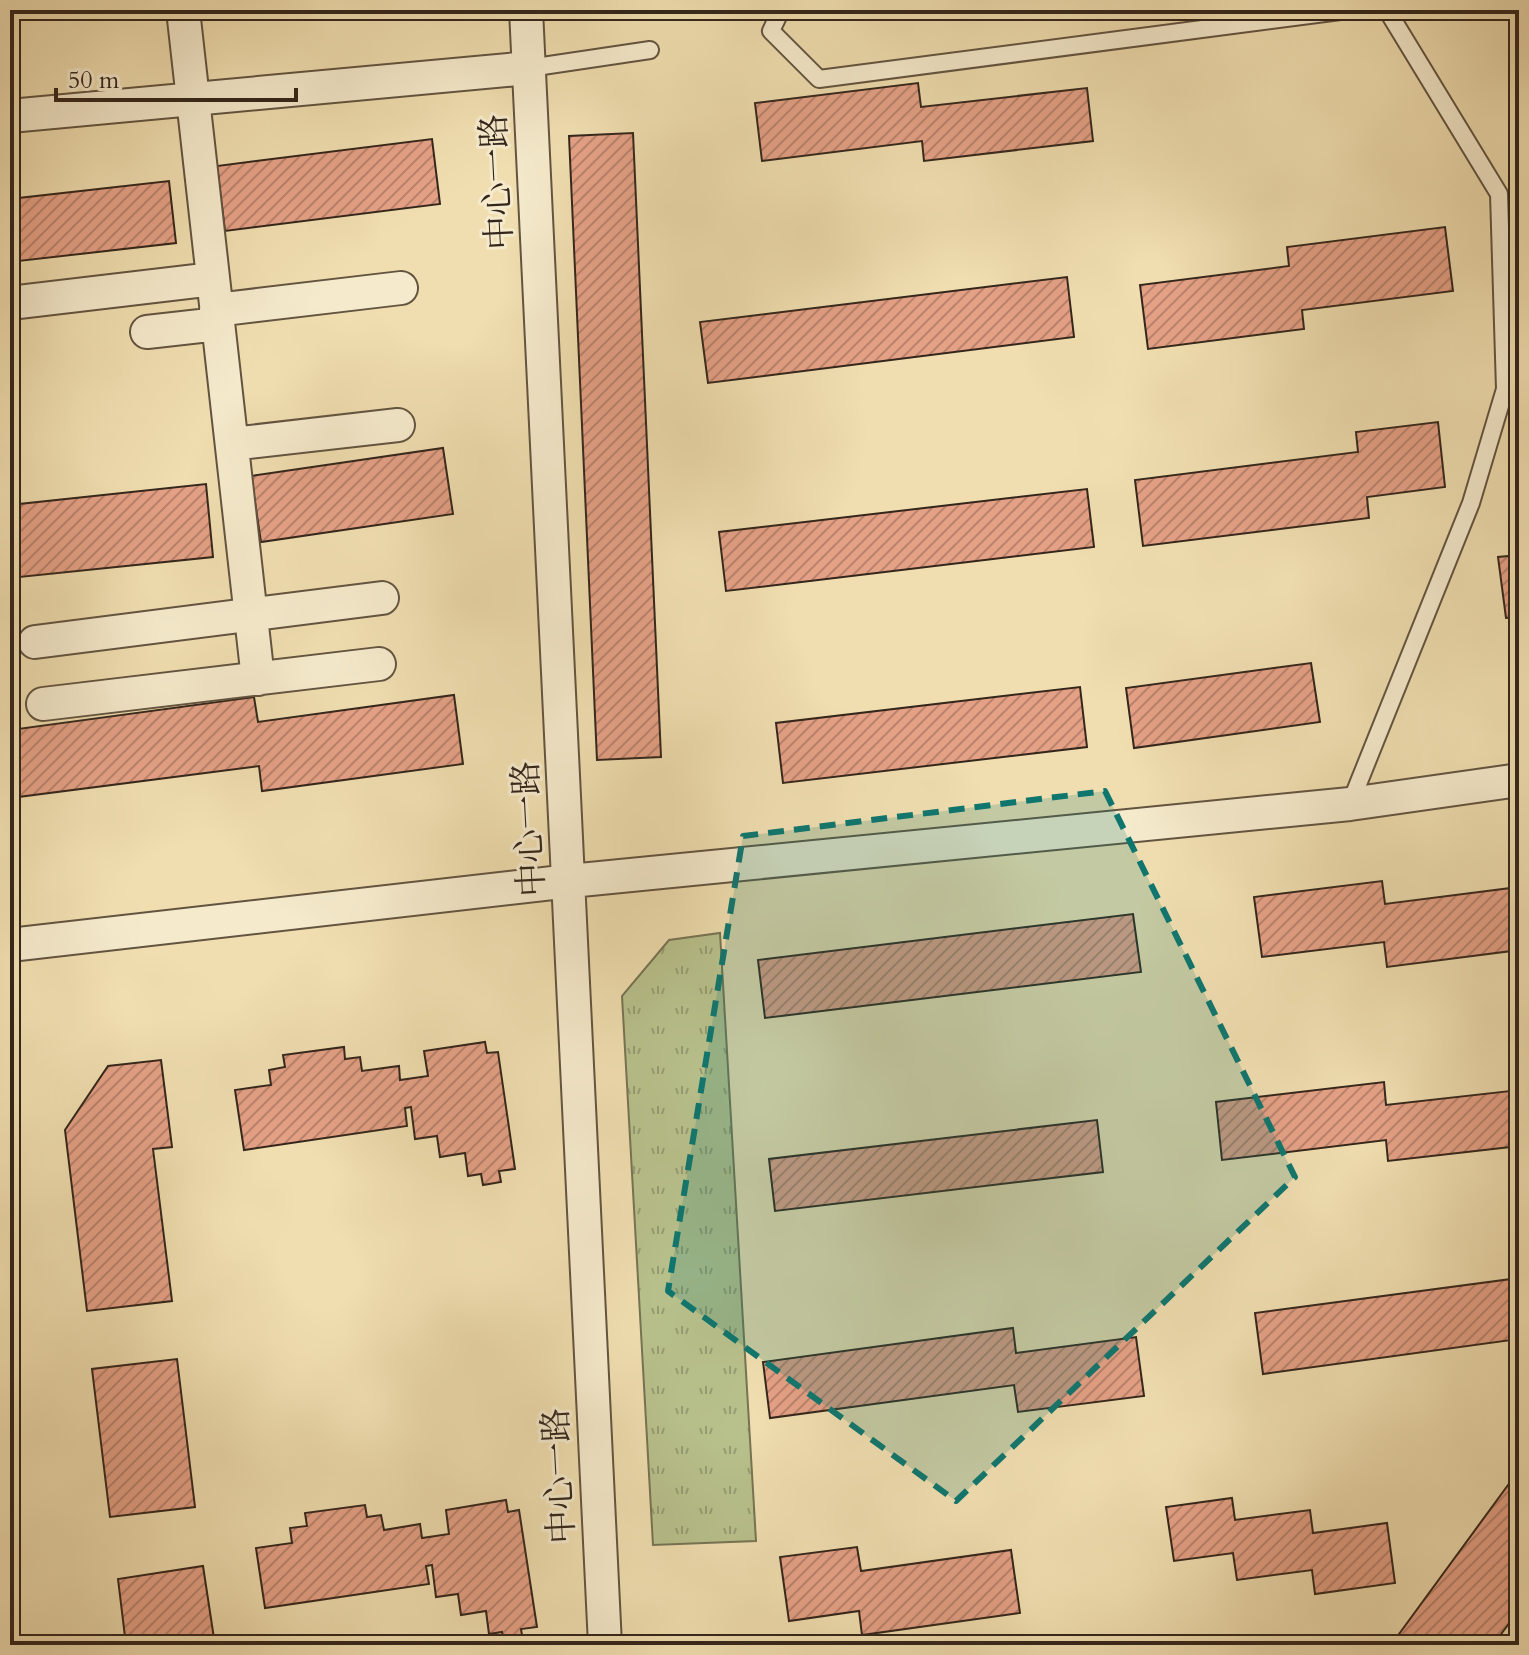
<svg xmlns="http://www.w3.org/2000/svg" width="1529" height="1655" viewBox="0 0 1529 1655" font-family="Cardo,'Noto Serif SC',serif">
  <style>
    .park { fill: url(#park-tufts); stroke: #767454; stroke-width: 2 }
    .building { fill: url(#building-hatch); stroke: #34261b; stroke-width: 2 }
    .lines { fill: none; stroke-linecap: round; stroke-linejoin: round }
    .service-casing { stroke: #635440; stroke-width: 20 }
    .minor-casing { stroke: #635440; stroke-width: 36 }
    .service { stroke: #f5eacc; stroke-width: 16 }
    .minor { stroke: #f5eacc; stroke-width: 32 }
    .marked { fill: #0f766e; fill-opacity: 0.2; stroke: #0f766e; stroke-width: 6; stroke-dasharray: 16 10; stroke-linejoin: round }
    .labels { text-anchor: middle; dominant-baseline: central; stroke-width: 6; stroke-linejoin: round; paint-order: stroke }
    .street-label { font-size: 34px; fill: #34261b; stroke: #f5eacc }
  </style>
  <defs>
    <pattern id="park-tufts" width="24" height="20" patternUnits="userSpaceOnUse" patternTransform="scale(2)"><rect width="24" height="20" fill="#b8c18c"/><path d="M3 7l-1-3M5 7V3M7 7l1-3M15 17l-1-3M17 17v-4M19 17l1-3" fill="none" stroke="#969d72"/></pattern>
    <pattern id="building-hatch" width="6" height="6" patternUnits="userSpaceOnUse" patternTransform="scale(2)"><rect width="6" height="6" fill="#e5a186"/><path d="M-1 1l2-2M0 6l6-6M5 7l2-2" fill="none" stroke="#ba836d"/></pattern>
  </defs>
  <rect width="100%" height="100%" fill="#f0deb0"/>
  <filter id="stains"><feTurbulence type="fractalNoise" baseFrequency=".0025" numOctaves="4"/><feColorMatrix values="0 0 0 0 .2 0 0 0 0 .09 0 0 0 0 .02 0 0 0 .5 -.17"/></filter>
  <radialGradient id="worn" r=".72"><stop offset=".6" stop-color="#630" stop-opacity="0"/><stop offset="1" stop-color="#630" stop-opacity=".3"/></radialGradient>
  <!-- park -->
  <path class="park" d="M720,933L756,1541L653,1545L622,996L669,940Z"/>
  <!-- building -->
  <path class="building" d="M918,83L921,107L1087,88L1093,141L924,161L922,141L762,161L755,103Z
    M633,133L661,757L597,760L569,136Z
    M432,139L440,204L225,231L217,166Z
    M169,181L176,243L10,262V199Z
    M1445,227L1453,291L1302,310L1304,329L1148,349L1140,285L1289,266L1287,247Z
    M1067,277L1074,337L708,383L700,322Z
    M1438,422L1445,487L1367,497L1369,518L1143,546L1135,480L1358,452L1356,432Z
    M443,448L453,514L261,542L251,476Z
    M206,484L213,557L10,578V505Z
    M1087,489L1094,547L726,591L719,532Z
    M1519,555V617L1506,618L1498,557Z
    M1311,663L1320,722L1134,748L1126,688Z
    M1080,687L1087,747L783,783L776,723Z
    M454,695L463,764L262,791L259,766L10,798V730L254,697L258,722Z
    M1382,881L1385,904L1519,887V950L1387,967L1384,942L1262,957L1254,897Z
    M1133,914L1141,972L765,1018L758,960Z
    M485,1042L487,1053L498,1052L515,1169L499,1171L501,1182L483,1185L481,1174L468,1176L465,1153L440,1157L437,1136L415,1139L411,1107L405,1108L407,1126L244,1150L235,1090L271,1085L269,1070L285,1067L283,1055L344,1047L345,1059L360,1057L362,1071L399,1066L400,1080L428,1076L424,1051Z
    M161,1060L172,1147L153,1149L172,1301L87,1311L65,1130L108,1066Z
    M1384,1082L1386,1105L1519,1090V1146L1388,1161L1386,1140L1222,1160L1216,1102Z
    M1097,1120L1103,1172L775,1211L769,1159Z
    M1519,1278V1339L1263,1374L1255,1313Z
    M1013,1328L1016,1353L1136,1337L1144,1396L1018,1412L1014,1385L770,1418L763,1362Z
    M177,1359L195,1507L110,1517L92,1369Z
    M1519,1470V1610L1493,1645H1391Z
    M1232,1498L1235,1520L1310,1510L1313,1533L1387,1523L1395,1583L1315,1594L1312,1570L1237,1580L1233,1553L1174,1561L1166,1507Z
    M506,1500L508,1512L519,1510L537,1627L521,1629L523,1641L504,1643L502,1632L489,1634L486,1611L461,1615L458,1594L436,1597L432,1565L426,1566L429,1584L265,1608L256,1548L292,1543L290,1528L307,1526L305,1513L365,1505L367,1517L381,1515L384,1530L420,1524L422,1538L449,1534L446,1510Z
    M857,1547L861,1571L1011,1550L1020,1613L862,1635L859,1611L789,1621L780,1557Z
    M203,1566L215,1645H126L118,1579Z"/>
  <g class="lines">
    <!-- service casing -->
    <g class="service-casing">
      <path id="service" d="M781,10L771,31L819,79L1348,10
        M529,68L650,50
        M1350,804L1471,503L1505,389L1499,194L1387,10"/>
    </g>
    <!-- minor casing -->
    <g class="minor-casing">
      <path id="minor" d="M183,10L258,679
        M526,10L605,1645
        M10,116L529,68
        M10,303L213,279
        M216,310L401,288
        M147,332L218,324
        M232,444L398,425
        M35,642L382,598
        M43,704L379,664
        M10,945L570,881L1350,804L1519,780"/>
    </g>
    <!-- service -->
    <use href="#service" class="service"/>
    <!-- minor -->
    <use href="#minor" class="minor"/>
  </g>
  <!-- marked area -->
  <path class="marked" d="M1105,791L1295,1177L956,1501L668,1291L743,836Z"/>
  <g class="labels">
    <!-- street labels -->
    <g class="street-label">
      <text transform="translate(497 182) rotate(-93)">中心一路</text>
      <text transform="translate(529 829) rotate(-93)">中心一路</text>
      <text transform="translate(559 1476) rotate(-93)">中心一路</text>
    </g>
  </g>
  <!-- margin -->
  <rect width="1529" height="1655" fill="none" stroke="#f0deb0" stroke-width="40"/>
  <rect x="12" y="12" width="1505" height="1631" fill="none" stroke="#34261b" stroke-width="4"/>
  <rect x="20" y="20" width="1489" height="1615" fill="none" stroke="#34261b" stroke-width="2"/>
  <!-- scale -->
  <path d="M56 88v12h240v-12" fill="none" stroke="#34261b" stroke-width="4"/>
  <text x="68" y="88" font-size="24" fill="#34261b" stroke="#f5eacc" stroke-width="6" paint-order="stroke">50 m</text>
  <rect width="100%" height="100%" filter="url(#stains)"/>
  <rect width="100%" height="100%" fill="url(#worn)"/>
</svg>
